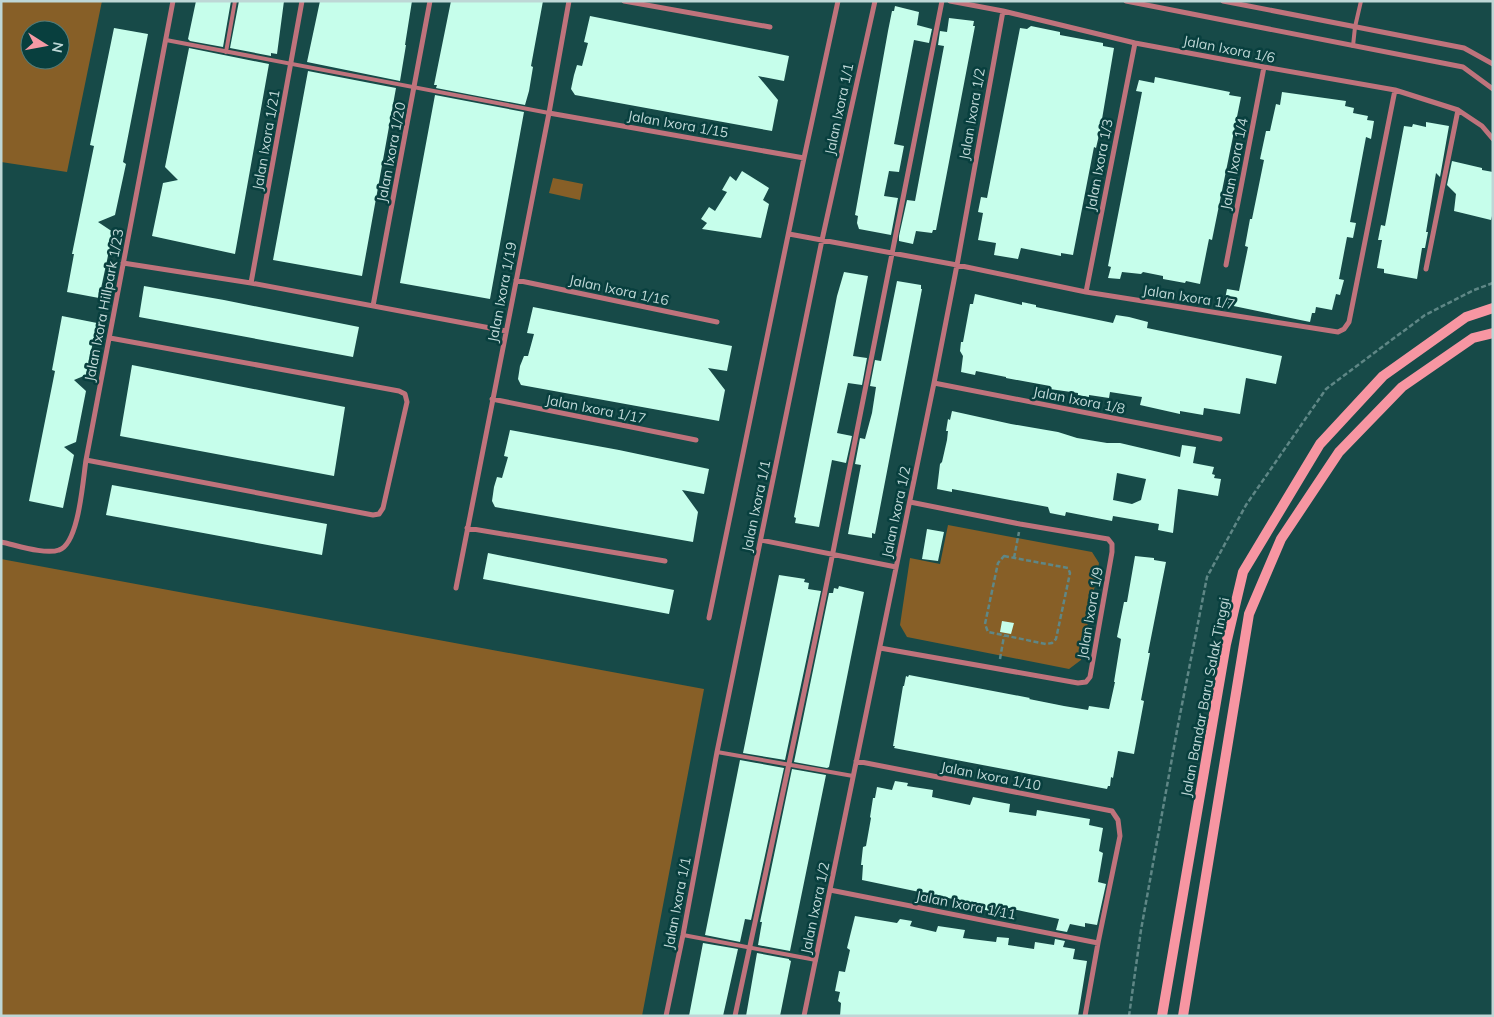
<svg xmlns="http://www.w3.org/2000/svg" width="1494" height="1017" viewBox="0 0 1494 1017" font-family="Mulish,sans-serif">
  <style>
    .green { fill: #875f27; fill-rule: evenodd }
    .building { fill: #c6feeb; fill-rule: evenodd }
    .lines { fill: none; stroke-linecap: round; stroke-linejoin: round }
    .path { stroke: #5f8786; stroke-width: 2.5; stroke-dasharray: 5 2.5; stroke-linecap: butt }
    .lane { stroke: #bf737c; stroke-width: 4 }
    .street { stroke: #bf737c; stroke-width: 5 }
    .secondary { stroke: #f796a2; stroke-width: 10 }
    .labels { text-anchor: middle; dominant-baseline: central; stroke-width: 5; stroke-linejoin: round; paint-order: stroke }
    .street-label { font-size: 14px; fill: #bed7d6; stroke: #083f3e }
  </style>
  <rect width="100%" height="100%" fill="#174a48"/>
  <!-- green -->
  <path class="green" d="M1,1H102L67,172L1,162ZM30,30H60V60H30Z
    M553,178L583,184L580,200L549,193Z
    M948,525L1092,552L1099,563L1081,660L1069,669L907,637L900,625L910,558L940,564Z
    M1,559L704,689L642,1016H1Z"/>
  <!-- building -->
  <path class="building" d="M196,1H231L223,47L190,41L188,39Z
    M239,1H284L277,54L271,53V56L230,48Z
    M320,1H412L405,45H406L400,81L307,62Z
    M451,1H543L531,66L533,67L529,91L525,105L436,88L437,85H434Z
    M895,6L919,12L917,25L932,29L929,43L914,40L894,144L904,146L899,172L889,171L884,196L898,198L891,235L859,229L857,223L858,216L855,215L888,31L892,11H894Z
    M590,16L789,56L784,81L758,76L778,100L772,131L575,95L571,89L574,75L577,65L582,66L588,43L584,42Z
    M949,18L974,21L973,26H975L936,230H933L932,233L916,231L913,244L899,241V236L907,200L915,201L944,46L938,45L940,31L947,32Z
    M1031,26L1060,32V35L1103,43V46L1114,48L1100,131L1096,148L1094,147L1073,255L1061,253V256L1021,248L1018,259L994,255L996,243L978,240L983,213L978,212L981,197L987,198L1020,28L1027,29Z
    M114,28L148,34L123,162L126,164L115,215L98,222L113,232L99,298L67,292L74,254H72L94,146L90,145Z
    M189,48L269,64L235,254L152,236L163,183L178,180L165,167Z
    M308,71L396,88L362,276L273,260Z
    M1155,77L1230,92L1229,95L1241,97L1212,240L1209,239L1200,284L1186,281L1185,283L1163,279V276L1143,272L1141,274L1122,272L1120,279L1108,278L1111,267L1108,266L1142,92L1136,91L1139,80L1154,83Z
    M1282,92L1346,101L1345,106L1354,108L1353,113L1368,116L1367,120L1374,121L1371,139L1366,137L1350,222L1356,223L1353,238L1347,237L1339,279L1344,280L1340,295L1336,294L1332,310L1316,307L1315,313H1312L1310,322L1224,304L1227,289L1239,291L1248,247L1245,246L1250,219H1252L1264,160L1260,159L1266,131H1270L1276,104L1280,105Z
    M435,95L524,112L490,299L400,283Z
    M1426,122L1449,126L1440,177L1436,173L1426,232H1428L1425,248H1422L1417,279L1384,273V269L1377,268L1382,240H1378L1381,225L1385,226L1404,126L1412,127L1413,124L1426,127Z
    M1452,161L1482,168V170L1493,172V212L1491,220L1454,211L1456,194L1447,185Z
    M742,171L769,188L763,200L769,204L761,238L702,229L707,223L701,219L709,207L715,211L727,192L722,190L730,176L736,181Z
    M844,272L868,276L853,356L867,358L862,385L848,383L837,433L852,436L846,463L832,460L819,527L795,523L796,518L794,517L837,296Z
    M897,281L921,285V289H922L875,534L872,533V538L848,534L861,465L855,464L860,438L865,439L872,413L876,387L870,386L875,360L881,361Z
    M144,286L224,300L359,327L353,357L139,317Z
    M975,294L1022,305V302L1036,305V307L1113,323L1116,315L1129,317L1148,322L1147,328L1282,356L1276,384L1246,378L1240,414L1204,408L1203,415L1180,411V414L1140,405L1142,397L1110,392L1109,398L1089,395V397L1078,395V393L1050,389V386L1006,378V377L976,371L975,375L961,372L963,356L960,351L961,342H963L970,304H973Z
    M533,307L732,346L727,371L708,368L725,390L719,421L521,385L518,379L520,366L524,356H528L534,334L527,333Z
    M62,316L97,323L86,375L74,380L86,391L76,442L64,447L74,455L63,508L29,501L55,371L52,370Z
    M132,365L345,407L334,476L120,436Z
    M952,411L1011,424L1058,432L1077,438L1107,443H1120L1180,457L1182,445L1196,447L1193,463L1214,467L1212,474L1215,475L1214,478L1221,479L1218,496L1178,489L1173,533L1158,530L1159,524L1113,516L1112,521L1066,512L1065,516L1050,513L1048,507L952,489V492L937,489L940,464L942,462L947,440L948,431H946L948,419L950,420ZM1117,473L1146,479L1141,500L1132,504L1113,500Z
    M510,430L619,450L709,469L704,494L682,490L698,512L693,542L495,507L492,501L494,487L497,477L502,478L508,457L504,456Z
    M112,485L327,524L322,555L106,515Z
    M927,529L944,532L938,561L922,559Z
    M488,553L674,590L669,614L483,579Z
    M1135,556L1154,558V560L1166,562L1148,653H1150L1141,700L1144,701L1134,754L1118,751L1113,778L1111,777L1110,786H1108L1107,789L894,748L895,746H893L903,686H904L906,676L908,677L909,675L1030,698L1029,699L1064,706L1088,710L1089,706L1109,709L1115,682H1114L1121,639L1117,637L1124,602H1127Z
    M779,575L805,579L804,582L809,583L808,589L821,591L785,760L743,753Z
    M839,586L864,592L829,767L827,768L794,762L829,593H833L834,588L838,589Z
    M1002,621L1014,623L1011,634L1000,632Z
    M740,760L784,768L751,920L745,919L740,942L705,935Z
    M792,769L826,775L790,951L758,945L762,922H760Z
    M895,781L908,783L907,786L933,790L932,797L970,805L973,797L1010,804L1009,812L1036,816L1037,810L1090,819L1089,825L1103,828L1099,851L1103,853L1098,882L1106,884L1097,925L1085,923V927L1070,924L1067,932L1056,930L1059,919L1008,908L1006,915L969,906L968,909L954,906L953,899L862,880L863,865H861L863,847L866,846L871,818L870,817L873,798H875L877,787L892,790Z
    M855,916L897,923L900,919L912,921L910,926L936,932L938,926L965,930L963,938L996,942L997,937L1009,938L1008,945L1034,949L1035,942L1054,945L1055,939L1065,941L1063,947L1075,949L1073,959L1087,961L1078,1016H840L841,1003L838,1001L840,992L835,991L839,971L845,972L850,950L847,948Z
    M703,943L738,949L723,1016H689Z
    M757,953L789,959V960L791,961L780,1016H746Z"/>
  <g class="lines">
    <!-- path -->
    <path class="path" d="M1004,556L1068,568L1070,573L1056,639L1052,643L1046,644L988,632L985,624L998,563Z
      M1014,558L1019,532
      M1000,659L1004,636
      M1129,1016L1141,930L1178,725L1207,577L1246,505L1326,389L1425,315L1474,290L1493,283"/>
    <!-- lane -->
    <path class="lane" d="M166,40L549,113
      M1353,46L1355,27L1361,1
      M226,52L235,1
      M717,752L853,776
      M683,935L816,960"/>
    <!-- street -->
    <path class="street" d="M624,1L770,27
      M950,1L1003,11L1135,43L1264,67L1395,90L1458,110L1482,126L1493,139
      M1126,1L1463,67L1493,89
      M1223,1L1464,48L1493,64
      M549,113L804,158
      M789,234L957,265L1086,292L1338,332L1344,329L1349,322L1395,90
      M123,263L251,283L506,331
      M1226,265L1264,67
      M1426,269L1458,110
      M516,280L717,322
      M251,283L302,1
      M1086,292L1135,43
      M373,306L430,1
      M934,383L1220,439
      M492,399L696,440
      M86,460L373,515L379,514L383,508L407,402L405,394L399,391L110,338
      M467,528L665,561
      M761,540L896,567
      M1,542C16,545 45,555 59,550C79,544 83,479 86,460L173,1
      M456,588L549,113L569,1
      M709,618L804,158L838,1
      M880,648L1078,683L1086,682L1090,677L1112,552V544L1108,539L1020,524L910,502
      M856,761L1112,811L1118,820L1120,836L1098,943L1085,1016
      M830,890L1098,943
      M666,1016L683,935L717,752L822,240L875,1
      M735,1016C768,861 802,707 833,552C870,369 904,185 942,1
      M804,1016L934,383L957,265L1003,11"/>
    <!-- secondary -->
    <path class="secondary" d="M1162,1016L1226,644L1243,572L1320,444L1383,376L1466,317L1493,308
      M1183,1016L1249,614L1281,539L1339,452L1402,387L1473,338L1493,333"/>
  </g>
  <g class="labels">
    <!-- street labels -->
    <g class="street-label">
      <text transform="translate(1229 49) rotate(11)">Jalan Ixora 1/6</text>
      <text transform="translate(839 109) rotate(-78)">Jalan Ixora 1/1</text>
      <text transform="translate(972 114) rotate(-80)">Jalan Ixora 1/2</text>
      <text transform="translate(678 124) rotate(10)">Jalan Ixora 1/15</text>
      <text transform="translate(266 140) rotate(-80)">Jalan Ixora 1/21</text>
      <text transform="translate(391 152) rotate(-79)">Jalan Ixora 1/20</text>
      <text transform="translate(1234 164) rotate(-79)">Jalan Ixora 1/4</text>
      <text transform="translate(1099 165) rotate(-79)">Jalan Ixora 1/3</text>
      <text transform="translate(619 290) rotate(12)">Jalan Ixora 1/16</text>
      <text transform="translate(502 292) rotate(-79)">Jalan Ixora 1/19</text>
      <text transform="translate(1189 297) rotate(9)">Jalan Ixora 1/7</text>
      <text transform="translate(104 305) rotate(-79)">Jalan Ixora Hillpark 1/23</text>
      <text transform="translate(1079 400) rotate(11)">Jalan Ixora 1/8</text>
      <text transform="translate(596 409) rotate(11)">Jalan Ixora 1/17</text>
      <text transform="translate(756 506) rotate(-78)">Jalan Ixora 1/1</text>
      <text transform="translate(896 512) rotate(-78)">Jalan Ixora 1/2</text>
      <text transform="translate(1090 613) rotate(-80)">Jalan Ixora 1/9</text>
      <text transform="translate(1205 697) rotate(-79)">Jalan Bandar Baru Salak Tinggi</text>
      <text transform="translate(991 776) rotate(11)">Jalan Ixora 1/10</text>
      <text transform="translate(677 903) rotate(-79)">Jalan Ixora 1/1</text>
      <text transform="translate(966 905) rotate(11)">Jalan Ixora 1/11</text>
      <text transform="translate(815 908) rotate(-78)">Jalan Ixora 1/2</text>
    </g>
  </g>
  <!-- border -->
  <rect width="1494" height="1017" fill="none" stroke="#bed7d6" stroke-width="5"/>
  <!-- north arrow -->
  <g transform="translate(45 45) rotate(101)"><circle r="24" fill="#083f3e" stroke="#517c7b"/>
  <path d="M0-4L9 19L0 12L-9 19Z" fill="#f49aa5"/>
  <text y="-8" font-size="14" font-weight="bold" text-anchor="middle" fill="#bed7d6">N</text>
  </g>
</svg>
